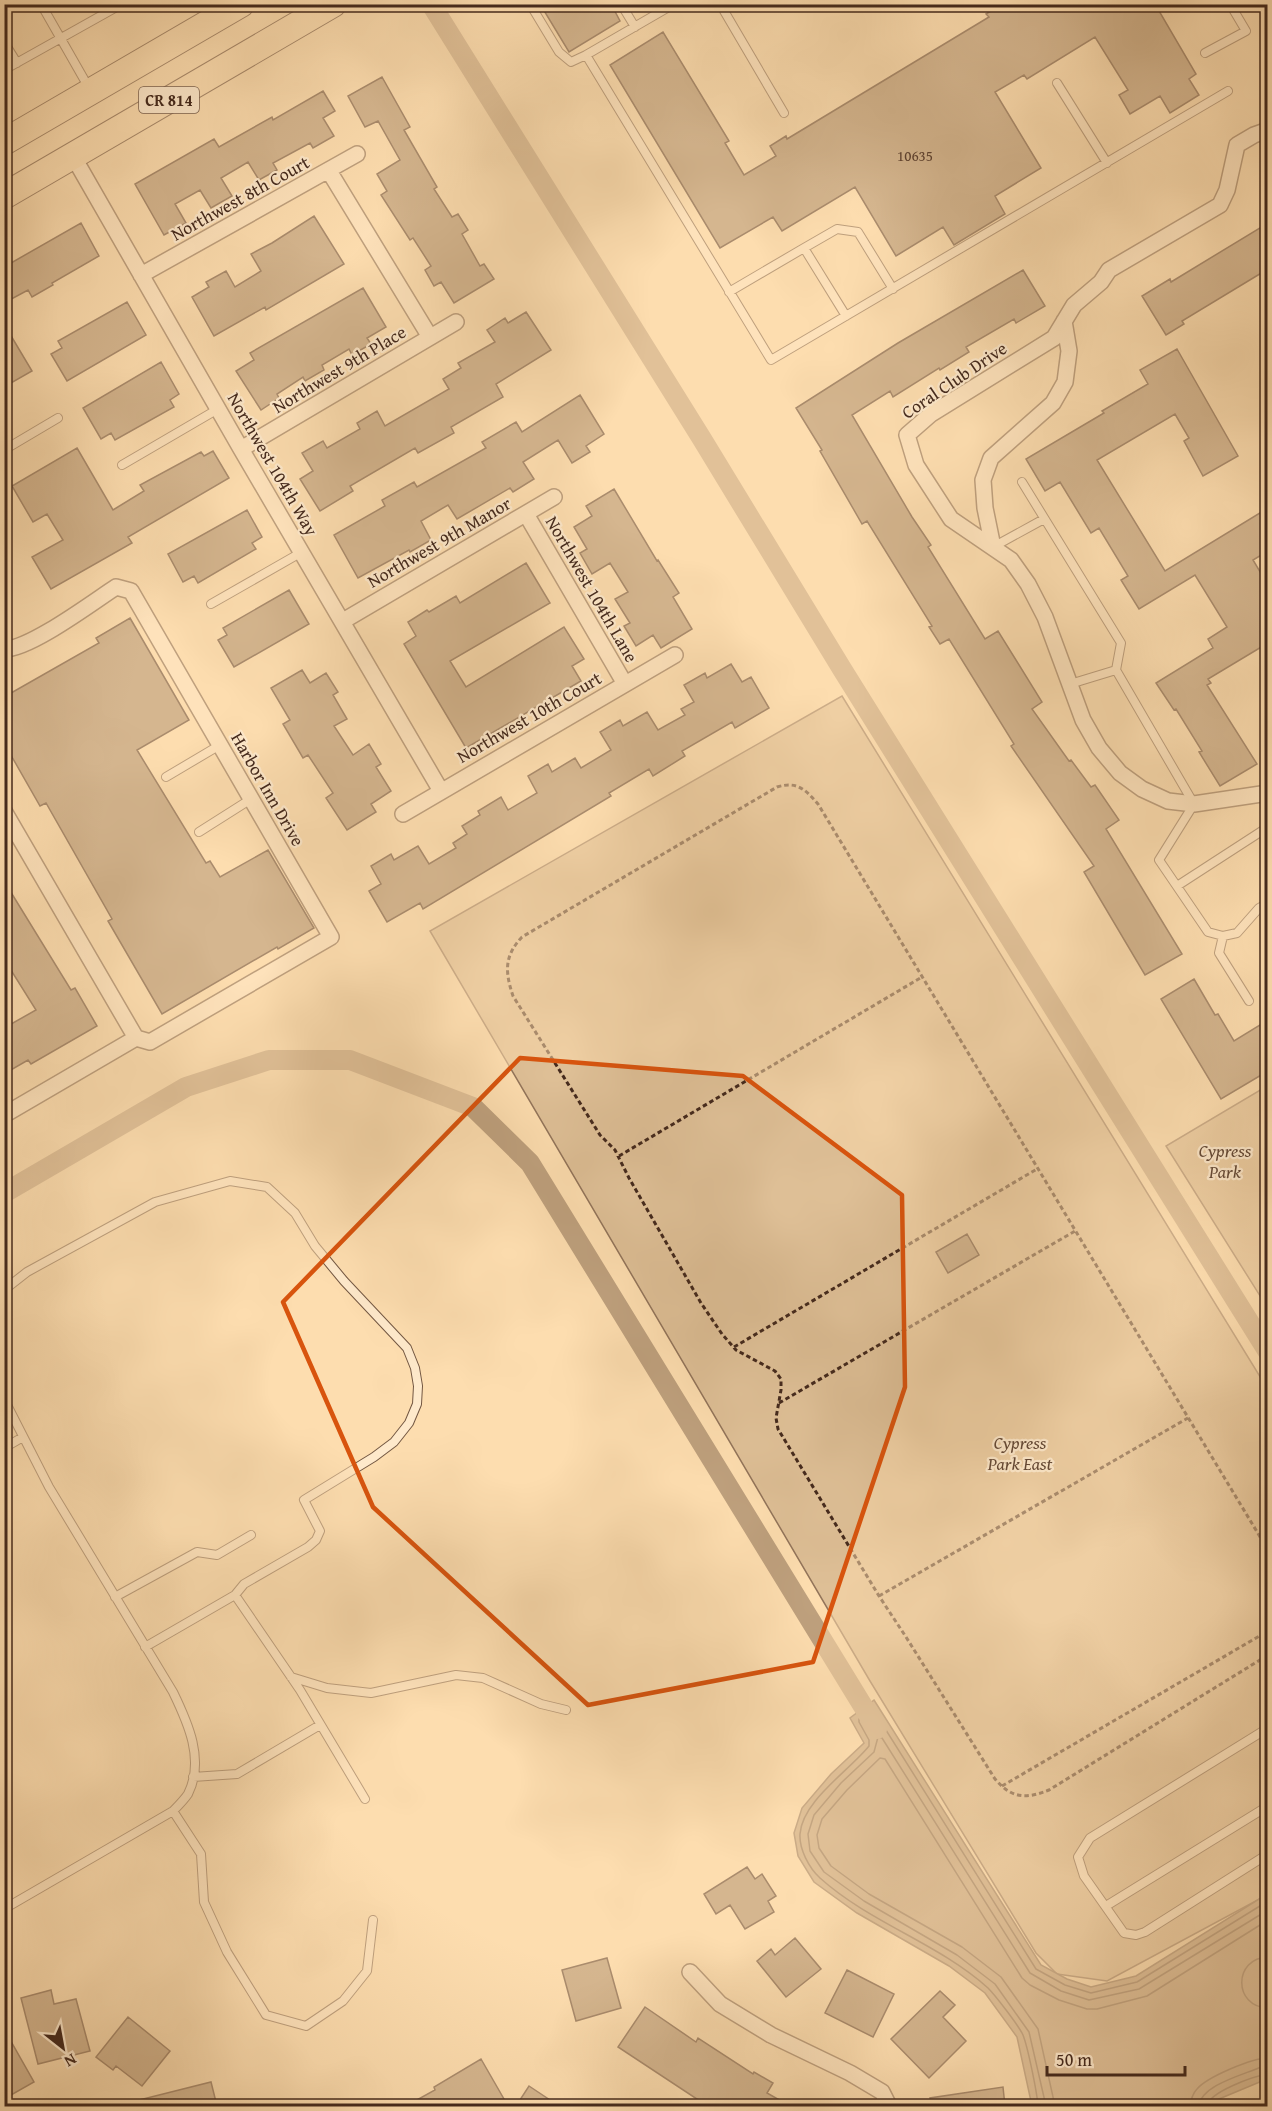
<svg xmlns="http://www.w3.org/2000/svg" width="1272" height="2111" viewBox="0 0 1272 2111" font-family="'Gentium Book Plus',serif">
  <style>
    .green { fill: #debf96; stroke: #92745a; stroke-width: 1.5 }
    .water { fill: #bea07d; stroke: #8e7157; stroke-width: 1.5 }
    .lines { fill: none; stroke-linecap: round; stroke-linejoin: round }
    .shore { stroke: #82654d; stroke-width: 1.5 }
    .canal { stroke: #bea07d; stroke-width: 20 }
    .building { fill: #a58769; stroke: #452a1d; stroke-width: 1.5 }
    .lane-casing { stroke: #735742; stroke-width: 10 }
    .street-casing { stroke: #735742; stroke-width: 18 }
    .primary-casing { stroke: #452a1d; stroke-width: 28 }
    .path { stroke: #452a1d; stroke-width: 3; stroke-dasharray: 4.5 3; stroke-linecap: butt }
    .lane { stroke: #fee9cb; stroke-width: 8 }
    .street { stroke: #fee9cb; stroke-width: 15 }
    .primary { stroke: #fdddaf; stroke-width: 26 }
    .marked { fill: none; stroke: #d8540e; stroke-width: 4.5; stroke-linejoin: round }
    .labels { text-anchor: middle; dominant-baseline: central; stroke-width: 4.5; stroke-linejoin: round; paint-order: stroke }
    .number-label { font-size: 15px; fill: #5d4130 }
    .shield { fill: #fee9cb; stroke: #7c6351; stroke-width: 1.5 }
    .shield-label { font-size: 16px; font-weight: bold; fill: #452a1d }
    .street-label { font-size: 18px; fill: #452a1d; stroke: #fee9cb }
    .park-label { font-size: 18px; font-style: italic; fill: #644835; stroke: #fee9cb }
  </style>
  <rect width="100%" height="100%" fill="#fdddaf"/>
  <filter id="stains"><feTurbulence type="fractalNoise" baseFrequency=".00333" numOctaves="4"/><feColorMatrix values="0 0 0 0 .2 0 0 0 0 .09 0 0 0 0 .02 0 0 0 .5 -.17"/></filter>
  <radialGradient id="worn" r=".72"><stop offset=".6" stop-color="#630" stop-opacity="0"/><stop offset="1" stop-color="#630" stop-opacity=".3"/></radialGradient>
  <!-- green -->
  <path class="green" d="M842,696L1267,1388V1895L1107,1981L1057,1974L1036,1953L870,1681L430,931Z
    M1267,1086V1307L1166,1146Z"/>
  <!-- water -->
  <path class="water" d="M874,1700L1041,1965L1067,1979L1091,1987L1136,1976L1267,1894L1268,1972L1264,1983L1268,1990L1267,2079L1219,2099L1210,2106H1032L1017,2037L985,1993L949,1966L857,1913L814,1882L798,1856L794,1833L802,1808L831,1774L864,1743L850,1718Z"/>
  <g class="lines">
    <!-- shore -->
    <path class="shore" d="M1268,1957C1233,1958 1233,2007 1268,2008
      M1038,2106C1037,2092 1028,2048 1023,2035C1019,2026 995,1995 988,1988C938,1943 870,1923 820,1878C809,1868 799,1849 800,1834C802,1801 850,1770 869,1746V1740L859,1722V1719L870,1710L874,1711L1036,1969L1065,1985L1091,1993L1137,1982L1268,1901
      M1046,2106L1029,2032L995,1984L957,1955L864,1901L824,1872L810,1851L808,1834L814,1815L841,1783L874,1752L878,1737L882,1738L1030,1973L1061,1991L1089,2000L1139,1989L1268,1910
      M1055,2106L1038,2029L1001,1977L962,1947L869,1894L831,1866L819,1848L817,1835L822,1819L847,1790L880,1758L885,1759L1022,1978L1030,1985L1059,2000L1087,2009H1097L1147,1996L1268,1920
      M1190,2106C1191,2100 1192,2094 1197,2089C1207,2077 1252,2058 1268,2058
      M1199,2106C1201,2085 1243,2075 1261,2067H1268
      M1207,2106C1209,2092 1254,2076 1268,2074"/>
    <!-- canal -->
    <path class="canal" d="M431,4L702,439L842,669L1268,1352
      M4,1193L186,1087L269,1060H350L473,1107L530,1163L877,1729"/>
  </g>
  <!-- building -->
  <path class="building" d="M540,4H611L620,21L569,52Z
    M1002,4H1155L1196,74L1189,79L1199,95L1170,113L1160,96L1130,114L1119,95L1128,90L1095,37L1027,79L1024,75L995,92L1041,168L995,196L1005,214L954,245L943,227L896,256L855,187L782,231L773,217L720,248L610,65L663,32L729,141L725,143L744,175L776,156L770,146L786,136L787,139L989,17L986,14Z
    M382,77L410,127L404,130L437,187L434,189L452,217L458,214L468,230L462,234L480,266L484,264L494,279L454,303L441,282L434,286L425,270L431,266L413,238L410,240L381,195L387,191L377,174L400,160L378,121L365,127L348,96Z
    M323,91L335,111L323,118L334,136L313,148L310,143L273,163L277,170L259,180L248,162L221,178L232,196L211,208L200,190L175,204L186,223L164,235L135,184L214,139L219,147L272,117L273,120Z
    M314,216L344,264L266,310L265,307L214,336L192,297L209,287L206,282L226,271L235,287L261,271L251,254L272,243Z
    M81,223L99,256L52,283L53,285L32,297L28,290L4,303V267Z
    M1268,223V269L1182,321L1184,324L1166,335L1142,296L1170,279L1171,282Z
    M1023,270L1045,306L1016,323L1014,319L966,347L969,352L940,370L939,368L893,397L890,391L852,415L912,517L931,545L928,547L985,639L998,631L1042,702L1032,709L1069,761L1071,760L1091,787L1095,785L1119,820L1106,829L1182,954L1145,975L1084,872L1094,866L1011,746L1014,744L949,639L940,644L929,627L932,626L867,521L862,524L820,451L822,450L796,408L898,343Z
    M363,288L386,327L367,338L371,344L352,355L349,349L322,365L324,370L305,381L303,377L277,394L279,398L261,410L236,371L254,360L250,353Z
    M127,302L146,335L67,381L51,354L62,348L58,341Z
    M526,312L551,350L496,384L503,397L451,427L454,433L418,453L415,448L350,486L353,491L320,511L300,479L313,471L302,453L323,441L327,448L360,429L357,423L377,411L385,426L449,389L443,379L461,368L458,363L495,342L487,330L505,318L508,323Z
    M4,324L32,371L4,387Z
    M1177,349L1238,456L1203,476L1184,441L1189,438L1175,414L1097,460L1165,571L1268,508V551L1253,560L1268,585V643L1208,679L1211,683L1207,685L1257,764L1220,786L1199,752L1202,751L1176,709L1174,710L1156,683L1213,648L1208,639L1227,627L1195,575L1139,609L1121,580L1128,576L1099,528L1091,533L1060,482L1045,491L1026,459L1104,413L1102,411L1148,384L1140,370Z
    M161,362L179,394L170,400L174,407L115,440L111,433L101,439L83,408Z
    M580,395L604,434L586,446L590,452L572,463L558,440L523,462L534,479L513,492L510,488L457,519L448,505L421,521L431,540L410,552L409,550L358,578L334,535L385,506L382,500L414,482L417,487L486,448L482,442L516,422L522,432Z
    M77,448L113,510L144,491L140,485L201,452L204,456L213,451L229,478L128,537L132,543L51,589L32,557L63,540L47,514L33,522L12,486Z
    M614,489L657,561L658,560L679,593L673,597L692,629L661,648L653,635L636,646L624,626L630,623L615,599L628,592L610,563L592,574L580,553L587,549L574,527L592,516L586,506Z
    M247,510L262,537L252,543L256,549L198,583L194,576L183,582L168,554Z
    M526,563L550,603L450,661L466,687L564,627L584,659L572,666L581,681L466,748L404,644L416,636L408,622L427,610L429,612L456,596L460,603Z
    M289,590L309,624L234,667L218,640L227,635L223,628Z
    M130,618L189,720L137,750L206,863L210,861L220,877L268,850L314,928L278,949L277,947L162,1014L108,921L112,919L46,803L40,806L4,743V697L99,643L96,638Z
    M731,664L742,682L751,677L769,708L735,728L732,722L682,751L685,756L653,776L649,769L609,793L611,796L423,909L420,903L387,922L369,891L381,884L371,866L391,854L394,860L418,846L429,864L456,848L453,843L467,834L462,826L480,815L478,811L501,797L508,810L537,793L528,776L548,764L552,772L575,758L581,768L611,750L600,732L620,720L623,726L647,712L658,730L685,715L681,709L694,702L684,685L705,673L707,678Z
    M302,670L310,683L326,673L338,692L333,695L347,719L334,726L353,755L369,744L381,764L376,767L391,791L371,804L376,812L347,830L326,798L333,793L308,755L303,758L283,724L290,720L271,688Z
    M4,881L71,990L75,988L97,1026L31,1064L28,1060L4,1074V1028L36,1010L4,959Z
    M1194,979L1215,1015L1218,1014L1234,1041L1268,1020V1071L1221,1099L1161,999Z
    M967,1234L979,1255L948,1273L936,1252Z
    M747,1867L755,1879L762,1874L776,1896L768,1901L774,1912L745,1929L730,1905L716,1914L704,1894Z
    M795,1938L821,1969L786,1997L757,1961L771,1949L775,1955Z
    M607,1958L621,2008L576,2021L562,1970Z
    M847,1970L894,1994L873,2037L825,2013Z
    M51,1990L54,2004L76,1999L90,2051L38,2064L21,1998Z
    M940,1991L955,2005L943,2017L966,2041L929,2078L891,2039Z
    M645,2007L696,2042L698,2038L753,2074L754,2072L773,2083L767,2093L790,2106H697L700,2101L618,2047Z
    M128,2017L170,2051L142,2086L116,2066L113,2070L96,2057Z
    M4,2029L34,2082L4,2099Z
    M481,2059L508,2106H406L435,2090L434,2087Z
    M211,2082L216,2102L197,2106H136L135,2101Z
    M529,2086L559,2106H516Z
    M1003,2087L1005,2106H931L930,2098Z"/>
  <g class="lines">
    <!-- lane casing -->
    <g class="lane-casing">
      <path id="lane" d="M41,4L89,88
        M530,4L559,52L571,62L586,55
        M621,4L635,27
        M674,4L586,55L771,360L1228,91
        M720,4L784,113
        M4,42L17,63
        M1205,53L1246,31L1230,4
        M4,70L122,4
        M1057,83L1107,163
        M729,292L804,248
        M846,316L804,248L837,229L858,232L893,289
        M4,450L58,418
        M122,465L218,409
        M1022,482L1121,643L1116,670L1194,804L1159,860L1208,932L1223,936L1237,933L1259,908L1268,903
        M993,547L1044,519
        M211,604L302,552
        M1070,684L1116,670
        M166,777L220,745
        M199,832L251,799
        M1177,886L1268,827
        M1223,936L1219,953L1249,1001
        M4,1290L27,1272L155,1202L230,1181L267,1187L295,1213L315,1246L344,1281L407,1348L415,1368L418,1386L417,1404L409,1423L394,1442L374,1457L304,1500L320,1531L316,1540L308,1547L244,1584L235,1595L145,1647
        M4,1399L49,1487L173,1692C188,1723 205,1760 188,1794C184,1800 178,1806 173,1811L4,1909
        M4,1448L23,1437
        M235,1595L300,1690L365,1799
        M115,1597L197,1552L217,1555L251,1535
        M291,1677L327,1688L371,1693L456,1675L483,1678L541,1704L566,1710
        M1268,1728L1090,1838L1078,1857L1084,1876L1124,1933L1136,1935L1145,1932L1268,1854
        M193,1777L237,1774L320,1725
        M173,1811L201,1854L204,1902L227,1952L266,2015L306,2026L343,2001L367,1971L373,1920
        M1106,1906L1268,1806"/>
    </g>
    <!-- street casing -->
    <g class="street-casing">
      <path id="street" d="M1268,130L1254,135L1237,145L1227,190L1220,205L1109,270L1101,282L1074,305L1054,338L931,414L907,435L916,465L951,519L1011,560L1028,584L1045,617L1083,720L1099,748L1120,773L1142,789L1168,801L1194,804L1268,793
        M73,156L241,449L441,791
        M329,171L430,337
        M141,275L357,154
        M241,449L456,322
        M526,514L625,684
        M993,547L985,508L983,480L991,458L1053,403L1065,382L1069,351L1064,321
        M343,621L554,497
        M4,649C29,650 93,602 116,587L131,591L331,937L150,1042L136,1038L4,811
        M403,814L675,655
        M4,1115L136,1038
        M690,1972L720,2004L771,2035L850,2073L882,2092L889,2106"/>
    </g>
    <!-- primary casing -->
    <g class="primary-casing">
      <path id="primary" d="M4,142L241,4
        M4,196L333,4"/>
    </g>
    <!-- path -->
    <path class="path" d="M619,1156L922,977
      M734,1347L1037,1169
      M779,1403L1075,1231
      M1268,1550L818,804C805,789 797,781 777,787L522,937C504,956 505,972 513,996L600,1135L615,1150L629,1178L701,1303L722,1334L736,1350L775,1371L781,1379V1390L776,1418L778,1429L879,1596L906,1637L995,1779C1012,1799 1026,1799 1049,1790L1268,1655
      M879,1596L1188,1418
      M1002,1786L1268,1631"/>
    <!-- lane -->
    <use href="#lane" class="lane"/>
    <!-- street -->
    <use href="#street" class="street"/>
    <!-- primary -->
    <use href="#primary" class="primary"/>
  </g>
  <!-- marked area -->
  <path d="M0 0H1272V2111H0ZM520,1058L743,1076L902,1195L905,1387L813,1662L588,1705L373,1507L283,1302Z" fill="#fdddaf" fill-opacity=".55" fill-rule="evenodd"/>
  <path class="marked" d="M520,1058L743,1076L902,1195L905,1387L813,1662L588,1705L373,1507L283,1302Z"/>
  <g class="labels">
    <!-- number labels -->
    <g class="number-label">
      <text x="915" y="155">10635</text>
    </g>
    <!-- shield labels -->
    <rect class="shield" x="139" y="87" width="60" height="26" rx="4.5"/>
    <g class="shield-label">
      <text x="169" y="100">CR 814</text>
    </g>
    <!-- street labels -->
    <g class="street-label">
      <text transform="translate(240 198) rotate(-29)">Northwest 8th Court</text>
      <text transform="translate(339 369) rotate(-31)">Northwest 9th Place</text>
      <text transform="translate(954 380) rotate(-34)">Coral Club Drive</text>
      <text transform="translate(273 464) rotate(60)">Northwest 104th Way</text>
      <text transform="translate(439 542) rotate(-30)">Northwest 9th Manor</text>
      <text transform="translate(592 589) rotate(60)">Northwest 104th Lane</text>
      <text transform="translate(529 717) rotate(-30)">Northwest 10th Court</text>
      <text transform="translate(268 789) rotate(60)">Harbor Inn Drive</text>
    </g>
    <!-- park labels -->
    <g class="park-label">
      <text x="1225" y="1150">Cypress<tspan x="1225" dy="21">Park</tspan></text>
      <text x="1020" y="1442">Cypress<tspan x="1020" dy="21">Park East</tspan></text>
    </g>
  </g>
  <!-- margin -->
  <rect width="1272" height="2111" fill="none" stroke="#fdddaf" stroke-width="24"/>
  <rect x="6" y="6" width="1260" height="2099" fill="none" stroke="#452a1d" stroke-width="3"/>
  <rect x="12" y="12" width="1248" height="2087" fill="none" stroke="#452a1d" stroke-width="1.5"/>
  <!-- north arrow -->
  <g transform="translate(63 2048) rotate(149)" stroke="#fee9cb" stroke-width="4.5" paint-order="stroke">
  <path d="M0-4.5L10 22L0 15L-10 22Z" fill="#452a1d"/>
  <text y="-9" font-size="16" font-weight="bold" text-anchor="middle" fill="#452a1d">N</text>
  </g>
  <!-- scale -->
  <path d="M1047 2066v9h138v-9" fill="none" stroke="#452a1d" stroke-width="3"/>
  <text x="1056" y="2066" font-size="18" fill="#452a1d" stroke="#fee9cb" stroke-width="4.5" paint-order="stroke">50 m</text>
  <rect width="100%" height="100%" filter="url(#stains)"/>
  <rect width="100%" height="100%" fill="url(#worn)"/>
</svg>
